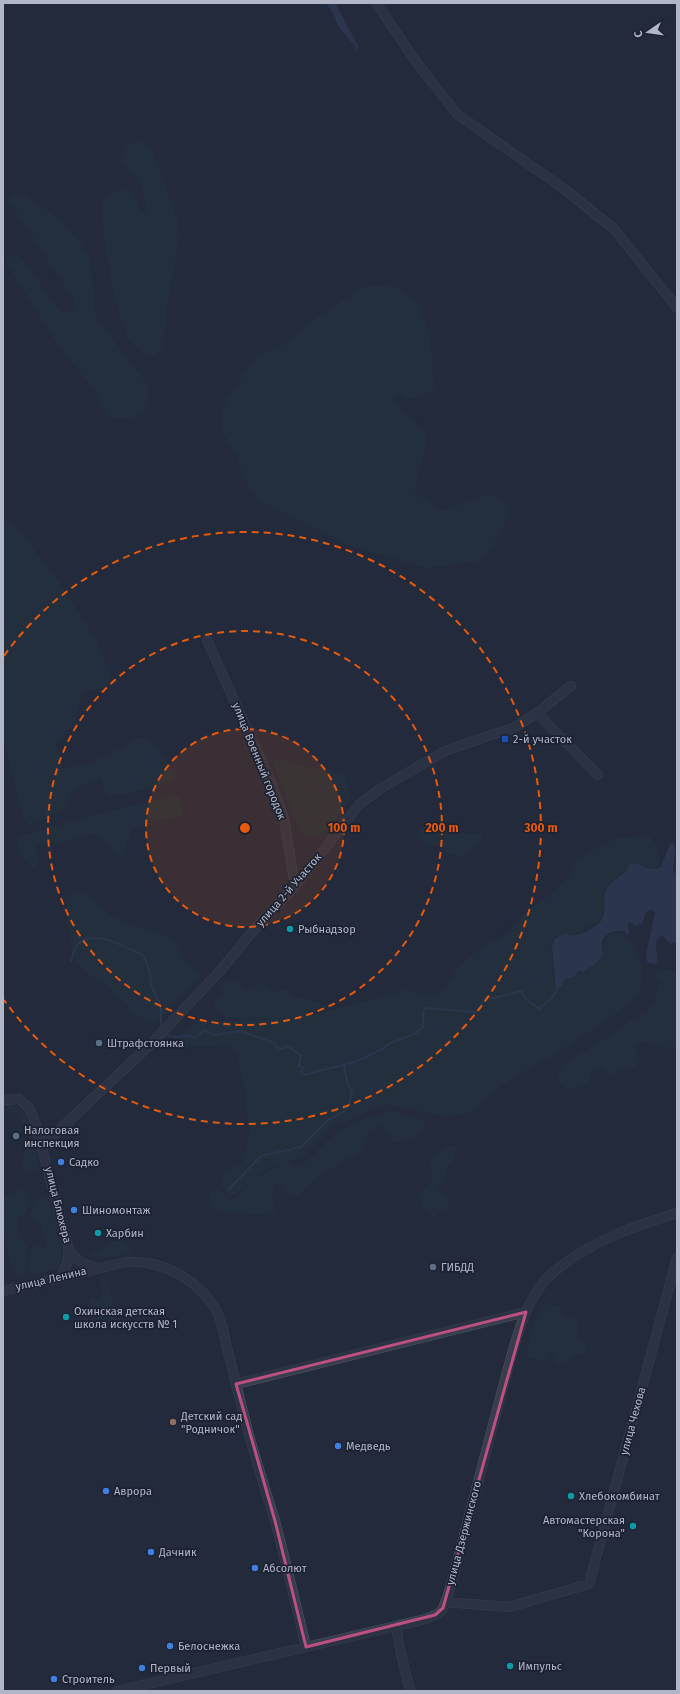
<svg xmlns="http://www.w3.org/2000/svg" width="680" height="1694" viewBox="0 0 680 1694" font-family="'Fira Sans',sans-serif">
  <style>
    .green { fill: #25373d; fill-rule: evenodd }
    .water { fill: #364363 }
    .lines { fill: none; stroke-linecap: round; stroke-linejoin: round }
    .stream { stroke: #364363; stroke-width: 2 }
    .minor-casing { stroke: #525767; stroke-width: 10 }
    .minor { stroke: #373d4c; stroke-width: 9 }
    .marked { fill: none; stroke: #bc5081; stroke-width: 3; stroke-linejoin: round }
    .ring { fill: none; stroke: #e8590c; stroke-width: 2; stroke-dasharray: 7 5 }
    .transit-dot { fill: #1a4fb4; stroke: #1c2231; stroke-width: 1.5 }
    .culture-dot { fill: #0f9aa8; stroke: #1c2231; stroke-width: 1.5 }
    .service-dot { fill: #5c6f8a; stroke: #1c2231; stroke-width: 1.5 }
    .shop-dot { fill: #3f7fe0; stroke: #1c2231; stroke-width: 1.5 }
    .education-dot { fill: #8d6e63; stroke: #1c2231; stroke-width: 1.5 }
    .labels { text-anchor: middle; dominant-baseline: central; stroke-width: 3.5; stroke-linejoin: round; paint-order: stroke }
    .poi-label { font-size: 11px; fill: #b2b7c8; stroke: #1c2231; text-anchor: start }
    .street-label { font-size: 11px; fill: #b2b7c8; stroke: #1c2231 }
    .centre { fill: #e8590c; stroke: #1c2231; stroke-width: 2 }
    .ring-label { font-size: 12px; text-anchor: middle; font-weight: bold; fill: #e8590c; stroke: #1c2231; stroke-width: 3.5; stroke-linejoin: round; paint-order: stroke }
  </style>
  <rect width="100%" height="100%" fill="#232a3c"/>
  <!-- green -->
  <path class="green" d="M142,140L151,147L173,207L178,221L180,234L167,306L163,345L156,356H147C142,351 133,345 129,339C118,322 95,212 105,196C107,193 121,191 127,188C137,194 136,205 143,213L146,211C147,204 141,183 136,178C130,171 125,169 121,161C127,147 127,143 142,140Z
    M15,194C37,194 83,240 90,259L96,318L148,385V404L145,412C131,419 123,421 108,416L95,391L55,340L8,265L6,260L8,257L18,256L22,258L61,313L70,312L74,306L73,298L9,201L11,196Z
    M391,284L419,303L430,336L434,387C428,394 418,400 408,398C404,397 401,393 397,392L392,398L399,408L426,433L427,438L414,490C418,495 435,508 441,509C451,513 476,493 491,495C494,496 499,499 502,501C516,508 502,528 497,538C491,547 488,557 478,561L427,568L351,546L288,515L260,501L244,479L237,457L222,430V408L254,359L287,343L319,316L361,288Z
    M3,519L15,525L57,579L95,638L111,674L108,687L83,692L75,723L56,744L63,768C90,768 113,752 137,739L145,737L154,745L176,774L172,780L134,792L108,796L104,789L101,777L89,781L75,789L62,811L29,826L24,819L3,738Z
    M281,759L300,766L336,771L344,774L347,779L350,799C340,812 318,850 300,831L274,766L275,761Z
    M178,796L182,806V813L178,817L155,819L132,829L123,854L120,856L115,855L98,834L94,833L76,839L41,844L36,847L38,865L33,869C25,861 14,848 19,836L133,805Z
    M432,823L443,825L452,834H482C484,842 481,842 475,846C473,848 471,852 469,853C458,859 447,854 440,846L428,848L419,838V830L424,826Z
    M648,835C656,842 665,862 654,870L639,863L630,864L627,869L604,889L602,915L599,921L575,934L565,933L557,935L553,939L551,949L555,987L557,990L561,988L566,979L576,976L579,973C584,972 586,970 590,968C613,955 593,938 617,932L625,935L639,957L643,976L641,988L632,1001L593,1030L502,1085L467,1114L443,1116L386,1104L331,1127L304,1156L286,1162L299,1168L338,1132L366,1119L391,1111L425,1121L423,1131L403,1142H393L385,1128L379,1126L369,1131L359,1153L318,1176L296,1197L293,1194H286L280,1184L275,1183L272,1192L275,1208L273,1212L258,1215L248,1213H225L211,1206C208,1199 210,1193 216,1189L220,1190L231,1200L242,1193L247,1185L239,1192L231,1196L222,1188L220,1183L224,1172L242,1163L251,1130L246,1112L244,1081L236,1051L227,1045L176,1047L175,1043L186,1030L202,1019L228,1021L273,1020L225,1017L214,1007L216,999L223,995L222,989L226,980C236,980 240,982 245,991L252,986L264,984L269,992L287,990L294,996L320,1003L321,1007L310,1016L407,990L432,996L443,991L457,969L473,954L509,933L517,919L552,893L570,874L576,859L615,839ZM283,1163L251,1181L268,1167Z
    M75,891C95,895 102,913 120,921C136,928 155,930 170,939C182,947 178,952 184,962C188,969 196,967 201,974C202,980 191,985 187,989C175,1000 167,1015 154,1024L130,1012L128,1005L116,996L107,984L91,976L77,963L71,949V936L66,920L69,894Z
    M661,968L672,971L677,976V1046L662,1048L643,1041H638L635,1044L637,1061L636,1066L631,1069L620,1067L613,1074H609L603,1068L595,1070L591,1074C589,1088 579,1087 566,1089L556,1078L563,1064L615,1033L632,1019L646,1014L656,1000L657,986L663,982L661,980H656C654,974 656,970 661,968Z
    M9,1103C14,1105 20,1107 23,1112C32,1123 37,1152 40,1167L38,1169L25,1173L22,1171L23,1154L31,1144C30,1135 30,1128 22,1124L19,1114L16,1112L3,1113V1105Z
    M448,1146L456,1147L455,1159L446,1167L444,1181L437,1190L438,1193L445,1194L450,1201L446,1209L438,1212L437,1216L433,1218L431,1215L430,1211L423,1208C418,1195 419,1191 431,1183L433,1172L429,1164L431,1158Z
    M21,1190C31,1194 30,1205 26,1213L17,1218L20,1236L27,1247L25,1270L23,1276L18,1278C3,1252 3,1225 3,1196Z
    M48,1196L62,1249L60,1267C51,1271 39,1273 29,1274V1258L32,1248L37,1246L43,1248L46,1247L40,1224L32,1219L31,1211L36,1201Z
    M120,1240L123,1241L131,1253L129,1255L111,1256L99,1259L89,1254L92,1251L99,1252L109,1244Z
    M105,1278L108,1280L116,1320L113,1321L105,1316L101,1319L95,1321L93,1318L89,1299L92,1297L95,1299H99L101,1294L100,1280Z
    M543,1304L559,1306L565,1317L578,1320V1337L586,1344L588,1349L586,1353L574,1354C570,1363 565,1364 556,1364L552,1359L554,1355L551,1352L547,1354V1359L544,1360L527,1358C528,1338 533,1321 543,1304Z"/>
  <!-- water -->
  <path class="water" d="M326,3H335L358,46L357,52L354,45L338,26L333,13Z
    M673,843L675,849L673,869L674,873H677V942L670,944L663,936L659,937C652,946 659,953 657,963L654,964L647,962L646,954L655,913L653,910C643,910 646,917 642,923L636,926L628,922L629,935C627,934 625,931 621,931C615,930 602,935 602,943C602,948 604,953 601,958C597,964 589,967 584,972L579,971L574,977L565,979L561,987L556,989L552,948L554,940C557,938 561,934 565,934C568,933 570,935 574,935C582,935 599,926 602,919C607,909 601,897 607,888C614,878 626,875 630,864C642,861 649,874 661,867L670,844Z"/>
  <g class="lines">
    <!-- stream -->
    <path class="stream" d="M71,961C74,955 73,948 78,944C95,928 126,948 143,955L149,969L152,987L161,1006V1025
      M168,1035C174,1039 178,1036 185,1036C188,1035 192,1037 195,1038L204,1030L215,1035L240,1031L275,1043L276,1046L280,1049L288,1046L301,1056L299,1066L303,1068L301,1071L303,1075L358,1061L382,1049L390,1043L415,1034L423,1027V1013L426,1008L476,1012L487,997L494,998L522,991L524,997L539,1009L552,998L558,987
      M229,1189L261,1156L301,1147L328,1120L343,1112L349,1105L352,1092L347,1083L344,1066"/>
    <!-- minor casing -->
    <g class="minor-casing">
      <path id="minor" d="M376,3L417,63L458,115L563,188L614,229L677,308
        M207,640L272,785L284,819L295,886
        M537,713L598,775
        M3,1100L19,1099L29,1108L35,1122L69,1250C75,1260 86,1266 98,1268
        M42,1146L152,1043L220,971L252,932L295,886L359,805L378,790L445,751L491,735L512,729L537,713L571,686
        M61,1277L67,1263L69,1250
        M3,1291L126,1262C159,1260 193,1276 212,1304C222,1317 224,1336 228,1352C234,1374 239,1397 245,1419C253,1454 265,1487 275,1521C286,1562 296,1605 306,1647
        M236,1384L526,1312
        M445,1602L509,1607L589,1584L677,1258
        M396,1626L400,1649L410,1691
        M117,1691L396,1626C407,1623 434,1619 441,1611C447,1604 449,1590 452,1581C469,1518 485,1454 502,1391C512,1355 521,1308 546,1279C550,1275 555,1271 560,1267C594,1240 635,1226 677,1213"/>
    </g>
    <!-- minor -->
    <use href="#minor" class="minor"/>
  </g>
  <!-- marked area -->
  <path d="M0 0H680V1694H0ZM526,1312L443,1608L435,1615L306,1647L275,1521L236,1384Z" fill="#232a3c" fill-opacity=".55" fill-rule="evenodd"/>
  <path class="marked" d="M526,1312L443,1608L435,1615L306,1647L275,1521L236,1384Z"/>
  <!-- distance rings -->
  <circle cx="245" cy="828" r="99" fill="#e8590c" fill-opacity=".12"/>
  <g class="ring">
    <circle cx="245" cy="828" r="99"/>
    <circle cx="245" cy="828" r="197"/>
    <path d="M4 656A296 296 0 1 1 4 1000"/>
  </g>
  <!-- markers -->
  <rect class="transit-dot" x="501" y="735" width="8" height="8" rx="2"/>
  <g class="culture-dot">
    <circle cx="290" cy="929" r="4"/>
    <circle cx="98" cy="1233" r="4"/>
    <circle cx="66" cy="1317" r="4"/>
    <circle cx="571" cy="1496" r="4"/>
    <circle cx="633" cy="1526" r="4"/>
    <circle cx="510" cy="1666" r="4"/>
  </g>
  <g class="service-dot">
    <circle cx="99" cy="1043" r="4"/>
    <circle cx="16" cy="1136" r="4"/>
    <circle cx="433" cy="1267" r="4"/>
  </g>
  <g class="shop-dot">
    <circle cx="61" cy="1162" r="4"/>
    <circle cx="74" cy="1210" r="4"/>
    <circle cx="338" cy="1446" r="4"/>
    <circle cx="106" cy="1491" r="4"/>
    <circle cx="151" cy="1552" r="4"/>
    <circle cx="255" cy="1568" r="4"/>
    <circle cx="170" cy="1646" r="4"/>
    <circle cx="142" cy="1668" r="4"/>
    <circle cx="54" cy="1679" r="4"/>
  </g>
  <circle class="education-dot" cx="173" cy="1422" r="4"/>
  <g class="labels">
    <!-- poi labels -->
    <g class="poi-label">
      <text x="513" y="739">2-й участок</text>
      <text x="298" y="929">Рыбнадзор</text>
      <text x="107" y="1043">Штрафстоянка</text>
      <text x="24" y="1130">Налоговая<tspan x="24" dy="13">инспекция</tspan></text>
      <text x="69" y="1162">Садко</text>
      <text x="82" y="1210">Шиномонтаж</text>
      <text x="106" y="1233">Харбин</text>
      <text x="441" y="1267">ГИБДД</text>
      <text x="74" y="1311">Охинская детская<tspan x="74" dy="13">школа искусств № 1</tspan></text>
      <text x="181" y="1416">Детский сад<tspan x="181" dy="13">"Родничок"</tspan></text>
      <text x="346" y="1446">Медведь</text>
      <text x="114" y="1491">Аврора</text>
      <text x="579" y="1496">Хлебокомбинат</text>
      <text x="625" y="1520" text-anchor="end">Автомастерская<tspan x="625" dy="13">"Корона"</tspan></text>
      <text x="159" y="1552">Дачник</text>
      <text x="263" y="1568">Абсолют</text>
      <text x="178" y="1646">Белоснежка</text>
      <text x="518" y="1666">Импульс</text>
      <text x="150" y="1668">Первый</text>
      <text x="62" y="1679">Строитель</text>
    </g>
    <!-- street labels -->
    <g class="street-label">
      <text transform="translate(259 761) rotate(68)">улица Военный городок</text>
      <text transform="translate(289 890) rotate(-49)">улица 2-й Участок</text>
      <text transform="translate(58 1205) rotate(76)">улица Блюхера</text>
      <text transform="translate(51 1279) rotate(-13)">улица Ленина</text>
      <text transform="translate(633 1421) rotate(-75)">улица Чехова</text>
      <text transform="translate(464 1533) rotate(-75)">улица Дзержинского</text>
    </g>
  </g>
  <circle cx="245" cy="828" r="6" class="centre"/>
  <g class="ring-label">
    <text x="344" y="832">100 m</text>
    <text x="442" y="832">200 m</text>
    <text x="541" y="832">300 m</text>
  </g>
  <!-- border -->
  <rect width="680" height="1694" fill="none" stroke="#b2b7c8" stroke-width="8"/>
  <!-- north arrow -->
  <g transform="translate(648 32) rotate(257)" stroke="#1c2231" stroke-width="3" paint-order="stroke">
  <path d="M0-3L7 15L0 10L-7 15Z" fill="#b2b7c8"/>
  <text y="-6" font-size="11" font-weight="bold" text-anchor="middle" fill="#b2b7c8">С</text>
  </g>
</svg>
